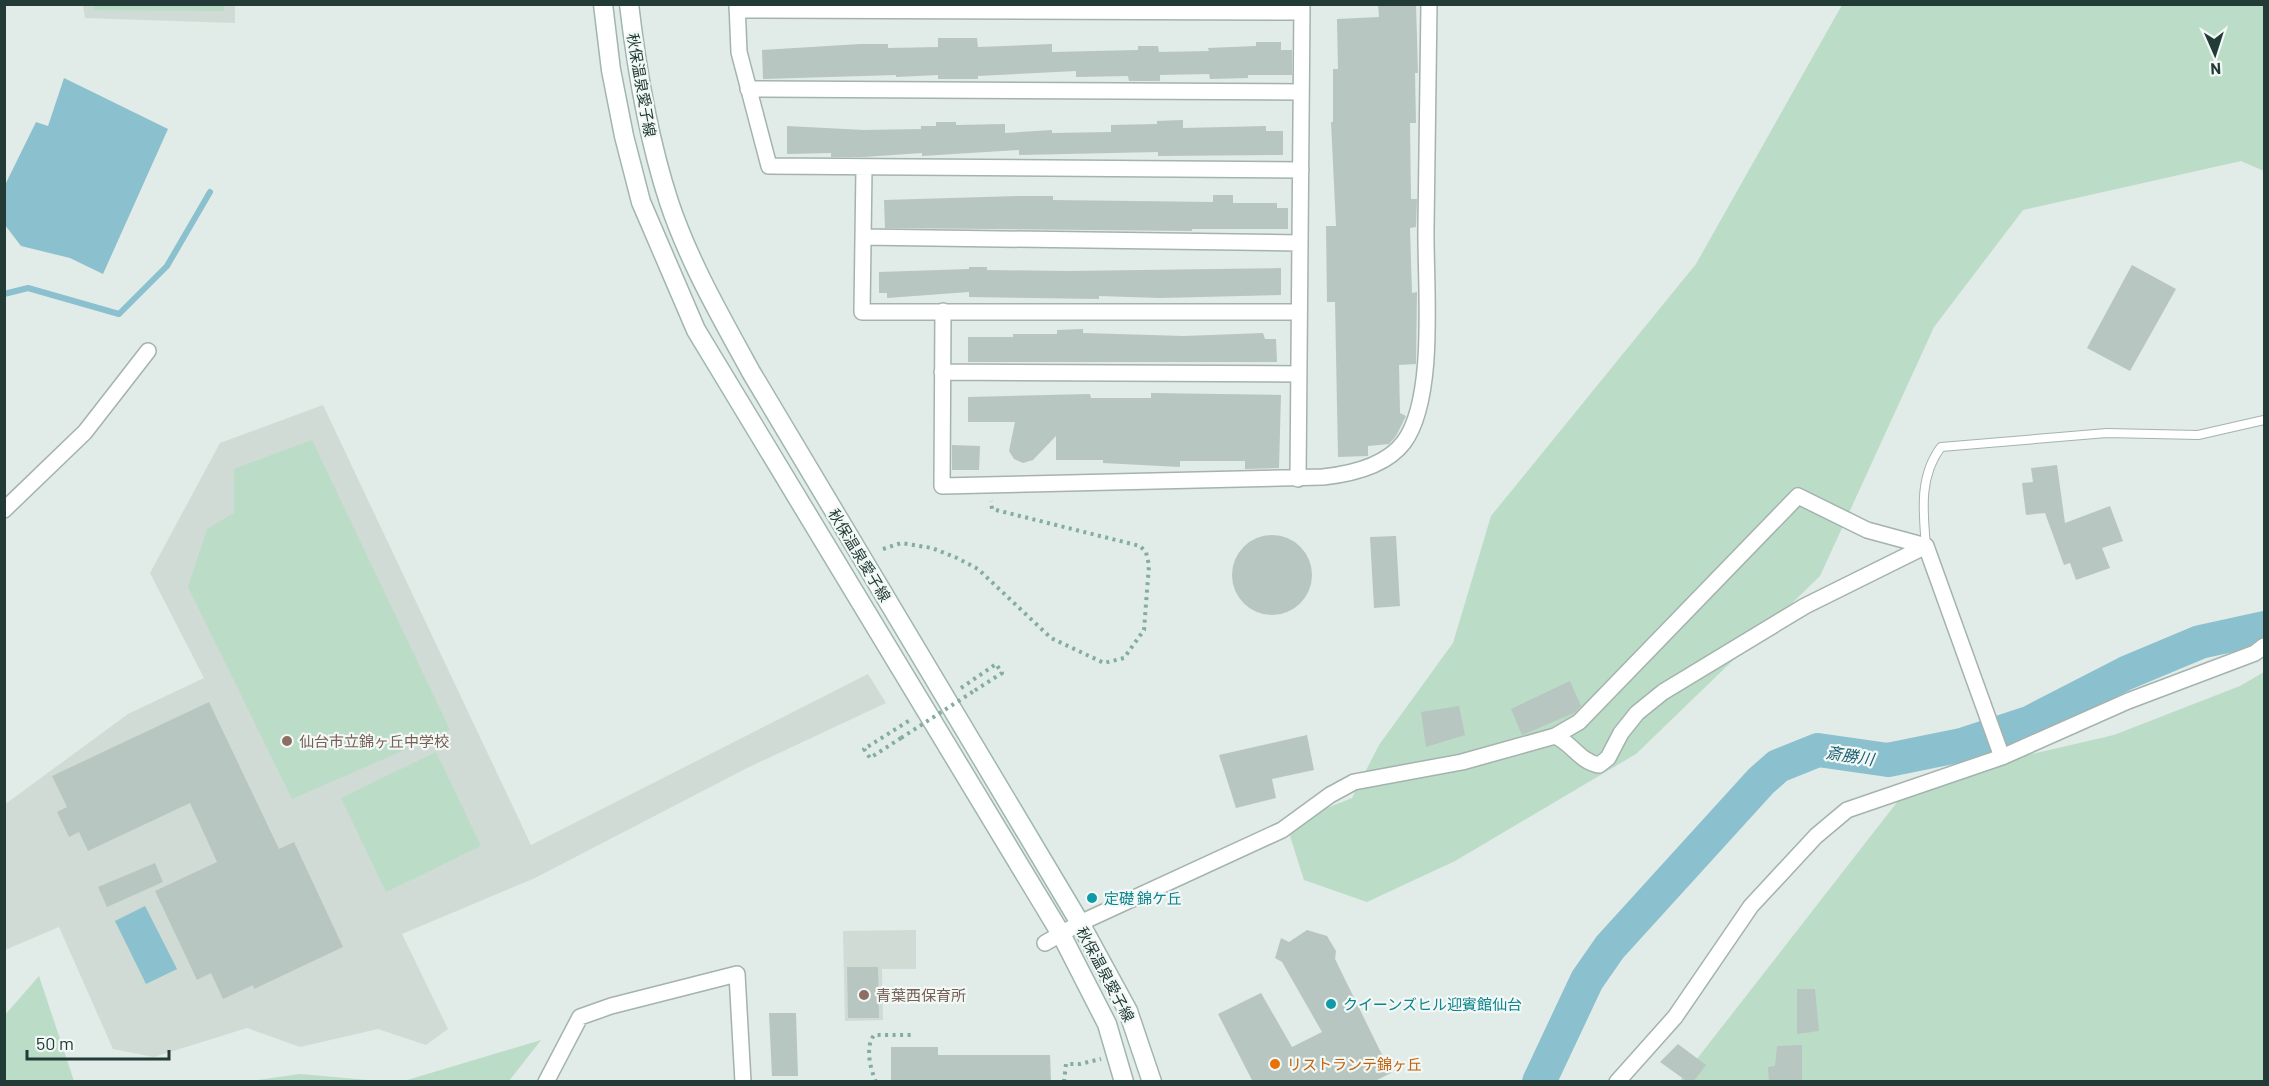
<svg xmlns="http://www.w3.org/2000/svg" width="2269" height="1086" viewBox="0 0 2269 1086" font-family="Barlow,'Noto Sans JP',sans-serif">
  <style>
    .built { fill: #d0dbd6 }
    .green { fill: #bbdcc6 }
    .water { fill: #8bc0ce }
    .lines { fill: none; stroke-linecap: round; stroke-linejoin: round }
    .stream { stroke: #8bc0ce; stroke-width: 6 }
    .river { stroke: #8bc0ce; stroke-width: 34 }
    .building { fill: #b7c6c0 }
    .lane-casing { stroke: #a4b3ae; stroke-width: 10 }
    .street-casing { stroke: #a4b3ae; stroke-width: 18 }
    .secondary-casing { stroke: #a0b6b0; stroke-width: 21 }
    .path { stroke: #83ada2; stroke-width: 4; stroke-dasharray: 3 4.5; stroke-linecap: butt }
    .lane { stroke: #fff; stroke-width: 8 }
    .street { stroke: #fff; stroke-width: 15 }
    .secondary { stroke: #fff; stroke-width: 18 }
    .path-bridge { stroke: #83ada2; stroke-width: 4; stroke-dasharray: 3 4.5; stroke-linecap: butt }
    .education-dot { fill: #8d6e63; stroke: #f2f8f5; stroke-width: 2 }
    .culture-dot { fill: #0f9aa8; stroke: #f2f8f5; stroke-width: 2 }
    .food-dot { fill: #e8710a; stroke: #f2f8f5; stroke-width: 2 }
    .labels { text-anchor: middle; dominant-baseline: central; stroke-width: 4.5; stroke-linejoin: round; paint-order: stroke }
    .street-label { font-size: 15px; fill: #223b36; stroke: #f2f8f5 }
    .education-label { font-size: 15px; fill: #785e54; stroke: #f2f8f5; text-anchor: start }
    .culture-label { font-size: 15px; fill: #0d838f; stroke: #f2f8f5; text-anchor: start }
    .food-label { font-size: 15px; fill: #c56008; stroke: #f2f8f5; text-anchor: start }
    .water-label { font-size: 16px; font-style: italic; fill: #1f6275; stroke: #f2f8f5 }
  </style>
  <rect width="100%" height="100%" fill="#e1ebe7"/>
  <!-- built -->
  <path class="built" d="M83,5H235V23L85,18Z
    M323,405L531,845L868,674L886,703L747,768L535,878L402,934L448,1029L426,1045L378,1029L300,1047L247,1028L154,1057L113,1049L59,927L5,950L4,805L128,714L204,678L150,573L220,443Z
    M916,930V969H882L883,1020L845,1021L843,931Z"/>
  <!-- green -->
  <path class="green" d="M93,5H224V11L94,10Z
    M1842,5H2264V171L2241,161L2023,210L1934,327L1820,576L1636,754L1455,861L1367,902L1304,880L1290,836L1302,818L1352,798L1379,745L1453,643L1491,516L1696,264Z
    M312,440L450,730L292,799L188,587L207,529L234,513V469Z
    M2264,672V1081L1679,1082L1905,792L2002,761L2114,735L2240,686Z
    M436,752L481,846L386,892L341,798Z
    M39,976L74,1081H5V1015Z
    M541,1040L509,1081H404Z
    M300,1074L379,1081H250Z"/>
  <!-- water -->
  <path class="water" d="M64,78L168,129L103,274L70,258L21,246L5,225V185L36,122L48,126Z
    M145,906L177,969L146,984L115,921Z"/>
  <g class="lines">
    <!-- stream -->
    <path class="stream" d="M4,294L28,288L119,314L167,266L210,192"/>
    <!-- river -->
    <path class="river" d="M1539,1082L1587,980L1610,947L1761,781L1778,766L1818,750L1888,760L1962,745L2029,723L2126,673L2200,642L2264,628"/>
  </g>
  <!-- building -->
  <path class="building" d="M1378,4H1416L1418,73H1415L1416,123H1410L1411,199H1417L1416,227L1410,228L1412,293L1417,292L1416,364L1399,365L1400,413L1406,416L1396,436L1389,444L1368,446V456L1338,457L1335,302H1327L1326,226H1336L1331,122H1333V69H1338L1337,19L1379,17Z
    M938,38H977L978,47L1052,44V52L1138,50V46H1158L1159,52L1209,51L1208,48L1256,46V42H1281V50H1292V75H1248V78L1210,79L1209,74L1160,75V81H1129L1128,76L1076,77V71L978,76V79H938V75L896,77V75L763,79L762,50L860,44H888V48L938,47Z
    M1183,120V128L1266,126V131H1283V155L1158,156V152L1019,155V150L922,156V153L864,157H831V153L787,154V126L864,130L921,129V126H936V122H956V125L1005,124V133L1052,130V133L1111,132V125L1157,124V121Z
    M1213,195H1233V203H1277V208H1288V229H1192V231L885,228L884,200L1020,196H1053V200L1213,202Z
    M2132,265L2176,289L2130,371L2087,348Z
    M969,267H987V270L1067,271L1281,268V295L1160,298L1099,296V299L969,297V292L887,298V293H879V272L969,269Z
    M1083,329V333L1184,336L1263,333L1265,339H1276L1277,362H968V337H1013V334H1057V330Z
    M1151,393L1281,395L1279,468L1245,469V461H1180V467L1103,463V460H1056V436L1033,460L1023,463L1014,459L1009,451L1015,422H968V397L1090,394L1091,398H1151Z
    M952,445L980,446L979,470H952Z
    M2057,465L2065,523L2110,506L2123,541L2102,548L2110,568L2076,580L2070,563L2064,565L2045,513L2026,515L2022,483L2033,482L2031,468Z
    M1232 575a40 40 0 1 1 80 0a40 40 0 1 1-80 0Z
    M1396,536L1400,606L1374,608L1370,537Z
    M1570,681L1581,706L1574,713L1522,735L1511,709Z
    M209,702L279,849L294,842L343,947L254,989L253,985L223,999L211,973L197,980L155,891L217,862L190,803L88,851L79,832L69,837L57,812L67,807L52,776Z
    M1459,706L1465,735L1426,747L1421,712Z
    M1307,735L1314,770L1272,779L1276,798L1236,808L1219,755Z
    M155,863L163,882L107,907L98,887Z
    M1307,930L1327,936L1336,951L1335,959L1391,1073L1373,1082H1253L1218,1014L1261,993L1292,1047L1322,1032L1282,962L1275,958L1281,938L1289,942Z
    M847,967H878L879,1018H848Z
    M1797,989H1815L1819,1031L1797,1034Z
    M769,1013H796L798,1076H772Z
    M1678,1044L1706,1065L1693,1082H1688L1660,1062Z
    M1802,1045V1082H1769L1768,1067L1775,1066L1777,1046Z
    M891,1047H938V1055H1050L1051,1082H891Z"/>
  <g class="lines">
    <!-- lane casing -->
    <g class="lane-casing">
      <path id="lane" d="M1926,546C1923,511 1919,476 1941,447L2107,433L2198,435L2264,420"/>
    </g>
    <!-- street casing -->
    <g class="street-casing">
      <path id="street" d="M737,4L739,52L769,166L1301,170
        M737,10L1302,12
        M748,89L1301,92
        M864,168L862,312H1299
        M863,237L1300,243
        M943,311L942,486L1323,477C1351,474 1386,466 1404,442C1437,397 1425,282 1426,227C1427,153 1428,79 1429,4
        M942,372L1299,374
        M1298,479L1302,4
        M4,510L85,432L148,351
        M1555,736L1579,722L1798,496L1867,530L1926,546
        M1045,943L1080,923L1282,830L1330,795L1354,782L1462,762L1555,736C1572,743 1580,762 1599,765L1608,758L1621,733L1637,713L1663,692L1805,606L1926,546L2002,757
        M546,1082L580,1017L611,1006L737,974L743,1082
        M1617,1082L1675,1017L1751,906L1816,836L1847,810L2002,757L2128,701L2255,653L2264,646"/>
    </g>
    <!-- secondary casing -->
    <g class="secondary-casing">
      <path id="secondary" d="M603,4L611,70L624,136L641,202L696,330L1061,934L1107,1024L1124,1082
        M629,4C637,72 648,138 669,202C689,262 721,317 751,372L1080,923L1128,1011L1152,1082"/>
    </g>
    <!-- path -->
    <path class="path" d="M883,549L901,543L932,548L957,558L978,569L1051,638L1104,663L1124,658L1144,630L1149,565L1146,552L1140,546L992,509L991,501
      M961,688L996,664L1002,673L974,691
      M901,738L870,758L864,749L910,720
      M876,1082C870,1068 865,1047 874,1035H915
      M1064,1082L1066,1064H1080L1101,1059"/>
    <!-- lane -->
    <use href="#lane" class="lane"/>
    <!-- street -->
    <use href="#street" class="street"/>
    <!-- secondary -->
    <use href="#secondary" class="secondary"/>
    <!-- path-bridge -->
    <path class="path-bridge" d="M901,738L974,691"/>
  </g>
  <!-- markers -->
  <g class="education-dot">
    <circle cx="287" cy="741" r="6"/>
    <circle cx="864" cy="995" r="6"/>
  </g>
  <g class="culture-dot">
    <circle cx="1092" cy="898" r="6"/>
    <circle cx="1331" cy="1004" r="6"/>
  </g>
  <circle class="food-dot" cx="1275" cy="1064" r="6"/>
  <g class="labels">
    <!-- street labels -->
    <g class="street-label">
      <text transform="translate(642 85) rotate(80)">秋保温泉愛子線</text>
      <text transform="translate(860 555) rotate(59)">秋保温泉愛子線</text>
      <text transform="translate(1106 974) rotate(62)">秋保温泉愛子線</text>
    </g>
    <!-- education labels -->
    <g class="education-label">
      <text x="299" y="741">仙台市立錦ヶ丘中学校</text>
      <text x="876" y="995">青葉西保育所</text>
    </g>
    <!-- culture labels -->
    <g class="culture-label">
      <text x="1104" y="898">定礎 錦ケ丘</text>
      <text x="1343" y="1004">クイーンズヒル迎賓館仙台</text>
    </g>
    <!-- food labels -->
    <g class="food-label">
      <text x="1287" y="1064">リストランテ錦ヶ丘</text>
    </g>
    <!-- water labels -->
    <g class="water-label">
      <text transform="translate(1850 755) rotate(9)">斎勝川</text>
    </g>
  </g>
  <!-- border -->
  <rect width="2269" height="1086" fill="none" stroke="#223b36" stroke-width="12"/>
  <!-- north arrow -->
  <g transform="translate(2215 54) rotate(177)" stroke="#f2f8f5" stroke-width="4.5" paint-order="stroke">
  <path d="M0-4.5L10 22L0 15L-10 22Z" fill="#223b36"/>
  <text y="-9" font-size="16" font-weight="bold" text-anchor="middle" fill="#223b36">N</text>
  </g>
  <!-- scale -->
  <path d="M27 1050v9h142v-9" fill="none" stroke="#223b36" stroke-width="3"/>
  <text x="36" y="1050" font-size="18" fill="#223b36" stroke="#f2f8f5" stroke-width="4.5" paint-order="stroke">50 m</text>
</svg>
